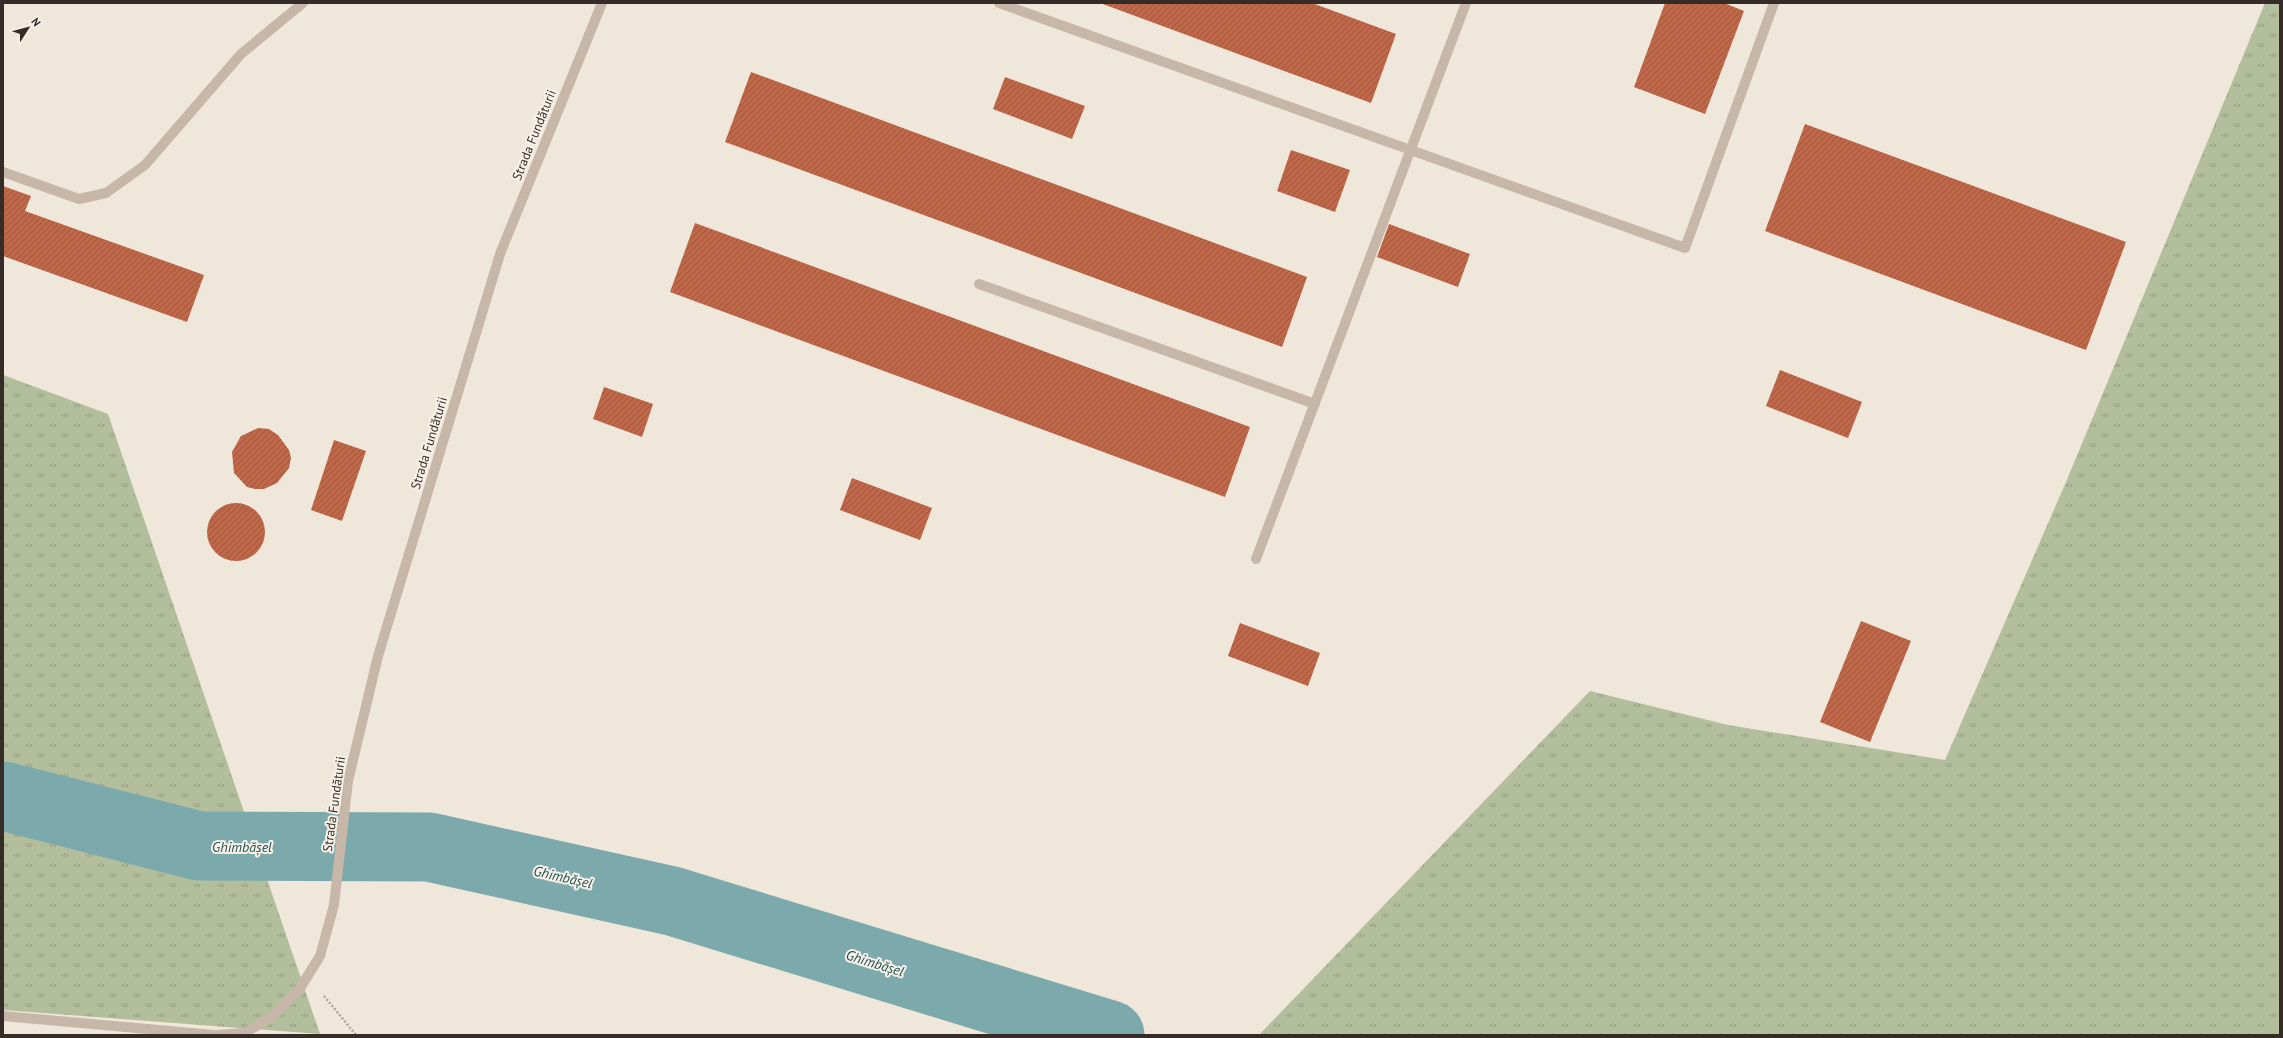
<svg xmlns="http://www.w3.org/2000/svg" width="2283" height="1038" viewBox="0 0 2283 1038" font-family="'PT Sans',sans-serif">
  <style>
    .grass { fill: url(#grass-tufts) }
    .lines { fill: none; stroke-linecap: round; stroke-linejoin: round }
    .river { stroke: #7ca9ab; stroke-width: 69 }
    .building { fill: url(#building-hatch) }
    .path { stroke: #b3a192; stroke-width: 2.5; stroke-dasharray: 2 2; stroke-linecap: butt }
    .minor { stroke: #c7b7a8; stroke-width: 10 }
    .labels { text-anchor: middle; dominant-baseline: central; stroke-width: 4; stroke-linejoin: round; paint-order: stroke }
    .street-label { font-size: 13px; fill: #352c28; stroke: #f8f1e7 }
    .water-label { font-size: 14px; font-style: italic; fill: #205054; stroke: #f8f1e7 }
  </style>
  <defs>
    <pattern id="grass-tufts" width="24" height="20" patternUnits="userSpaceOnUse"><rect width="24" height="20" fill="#b2be9c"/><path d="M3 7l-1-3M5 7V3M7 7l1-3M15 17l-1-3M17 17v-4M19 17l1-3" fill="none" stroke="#929b7f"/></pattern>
    <pattern id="building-hatch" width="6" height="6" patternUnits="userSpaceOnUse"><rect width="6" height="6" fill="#be684b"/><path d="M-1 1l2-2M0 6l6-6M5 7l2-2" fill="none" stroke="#9b563e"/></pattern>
  </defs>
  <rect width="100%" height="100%" fill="#f0e7db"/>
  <!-- grass -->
  <path class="grass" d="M2265,3H2280V1035H1259L1590,691L1728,725L1945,760L2066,482Z
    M3,375L108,414L320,1034L3,1010Z"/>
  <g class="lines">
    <!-- river -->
    <path class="river" d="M3,796L199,846L429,847L672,901L1110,1035"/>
  </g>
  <!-- building -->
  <path class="building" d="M1100,3H1312L1396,34L1371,103Z
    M1665,3H1724L1744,11L1705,114L1634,87Z
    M751,72L1307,277L1282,347L725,142Z
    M1005,77L1085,106L1072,139L993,109Z
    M1805,124L2126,242L2086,350L1765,231Z
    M1291,150L1350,170L1335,212L1277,191Z
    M3,186L31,196L25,211L204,275L187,322L3,256Z
    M695,223L1250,427L1225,497L670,292Z
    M1389,224L1470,254L1458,287L1377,257Z
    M1780,370L1862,402L1848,438L1766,406Z
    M604,387L653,404L642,437L593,419Z
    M258,428L269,429L278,435L289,450L291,458L289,468L277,483L264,489H255L247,487L234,473L232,452L241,436Z
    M334,440L366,451L342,521L311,510Z
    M852,478L932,508L920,540L840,510Z
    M207 532a29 29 0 1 1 58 0a29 29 0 1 1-58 0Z
    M1861,621L1911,641L1870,742L1820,722Z
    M1240,623L1320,653L1308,686L1228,656Z"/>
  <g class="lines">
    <!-- path -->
    <path class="path" d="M324,996L356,1035"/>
    <!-- minor -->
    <path class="minor" d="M999,3L1685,248L1774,3
      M3,172L79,199L106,193L145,165L241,54L303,3
      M979,284L1315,404
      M1256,559L1466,3
      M3,1016L214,1035
      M218,1035L244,1033L271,1018L299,990L320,956L334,905L348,781L378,656L500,254L602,3"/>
  </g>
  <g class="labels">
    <!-- street labels -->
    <g class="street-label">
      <text transform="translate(534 135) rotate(-68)">Strada Fundăturii</text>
      <text transform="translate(429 443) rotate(-73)">Strada Fundăturii</text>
      <text transform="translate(334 804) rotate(-82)">Strada Fundăturii</text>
    </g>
    <!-- water labels -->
    <g class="water-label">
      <text x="242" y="847">Ghimbășel</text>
      <text transform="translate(563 877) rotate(13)">Ghimbășel</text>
      <text transform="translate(875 963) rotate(17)">Ghimbășel</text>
    </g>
  </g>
  <!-- border -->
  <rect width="2283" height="1038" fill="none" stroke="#352c28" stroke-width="8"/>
  <!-- north arrow -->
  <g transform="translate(28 28) rotate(54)" stroke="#f8f1e7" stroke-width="3" paint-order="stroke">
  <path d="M0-3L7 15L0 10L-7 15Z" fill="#352c28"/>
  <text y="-6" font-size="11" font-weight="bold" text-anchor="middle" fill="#352c28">N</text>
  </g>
</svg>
